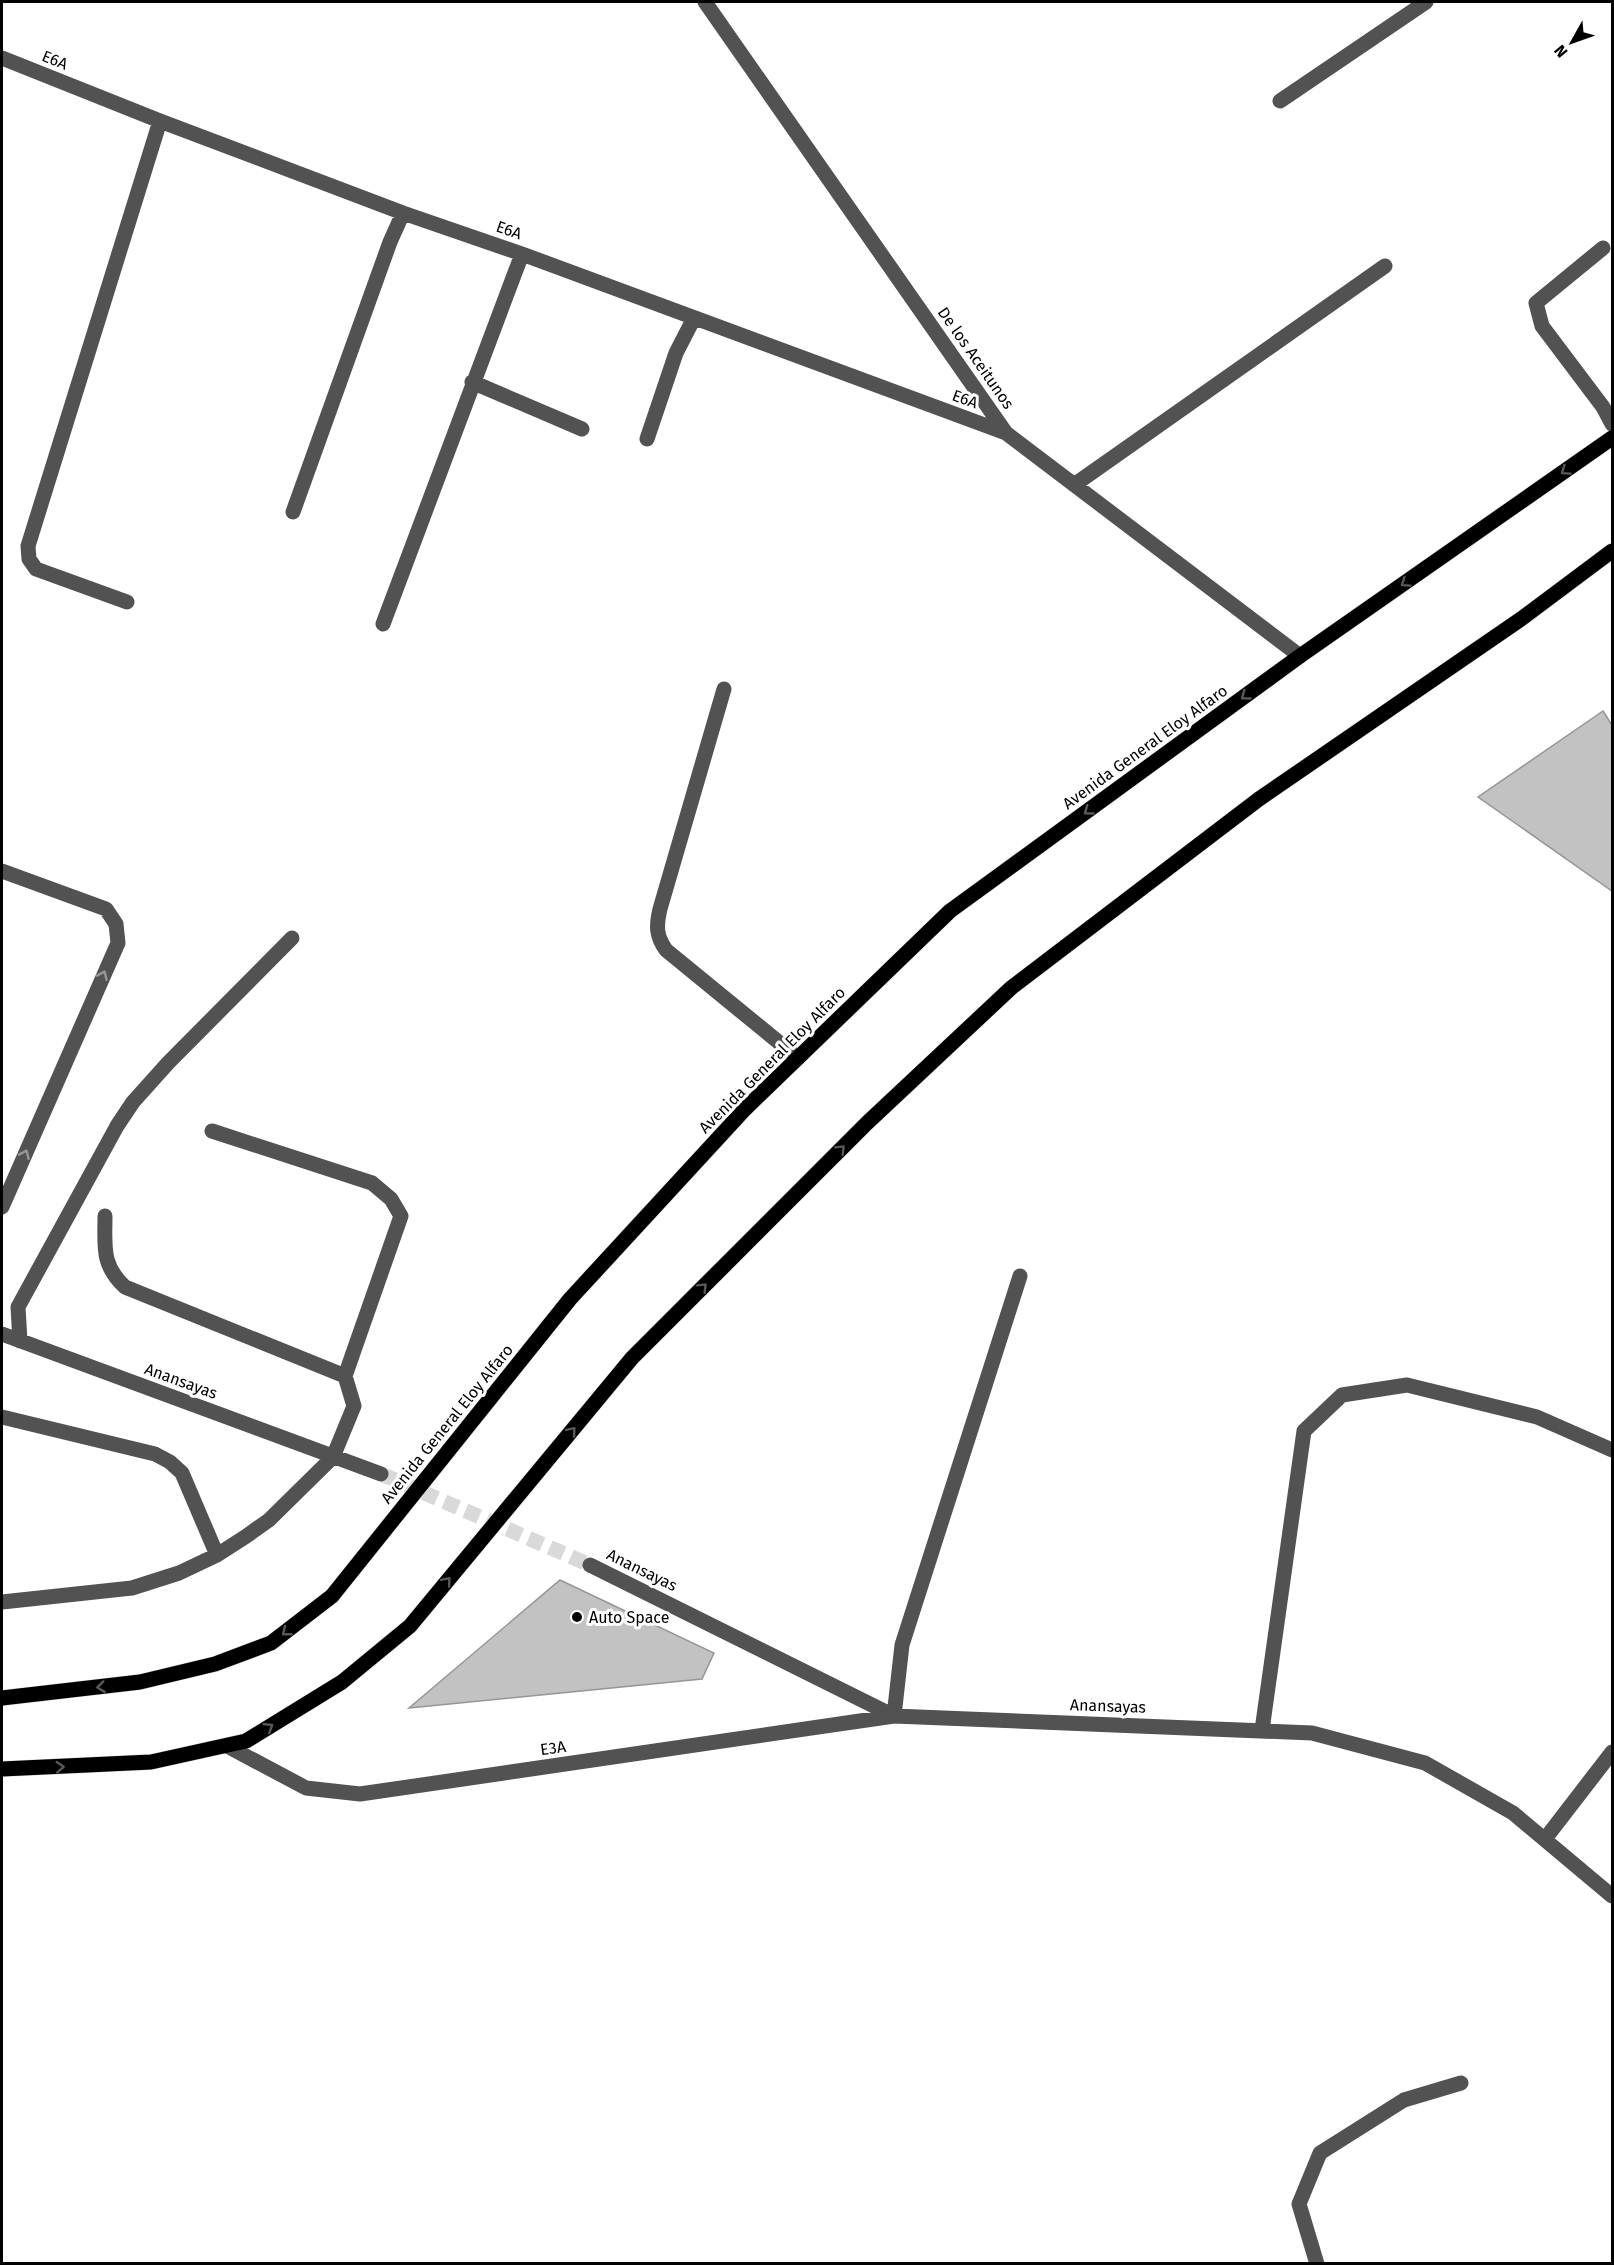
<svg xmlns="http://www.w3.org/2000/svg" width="1614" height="2265" viewBox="0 0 1614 2265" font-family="'Fira Sans',sans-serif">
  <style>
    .building { fill: #c2c2c2; stroke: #969696; stroke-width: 1.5 }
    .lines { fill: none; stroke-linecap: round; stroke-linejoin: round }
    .minor-tunnel { stroke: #d9d9d9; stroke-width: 15; stroke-dasharray: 15 8; stroke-linecap: butt }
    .major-casing { stroke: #dbdbdb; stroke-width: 16 }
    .minor { stroke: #525252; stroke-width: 15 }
    .major { stroke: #000; stroke-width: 15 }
    .oneway { stroke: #595959 }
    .oneway2 { stroke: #979797 }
    .poi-dot { fill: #000; stroke: #fff; stroke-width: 2 }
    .labels { text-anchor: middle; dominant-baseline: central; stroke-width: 6; stroke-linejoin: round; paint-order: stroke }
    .street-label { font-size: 16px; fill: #000; stroke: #fff }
    .poi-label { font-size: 16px; fill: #000; stroke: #fff; text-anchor: start }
  </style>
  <rect width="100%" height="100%" fill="#fff"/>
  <!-- building -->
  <path class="building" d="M1603,711L1612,725V891L1478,797Z
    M560,1580L714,1653L702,1679L409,1708Z"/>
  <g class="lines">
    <!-- minor-tunnel -->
    <path class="minor-tunnel" d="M381,1474L590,1565"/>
    <!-- major casing -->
    <g class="major-casing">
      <path id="major" d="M2,1698L140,1682L215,1664L271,1643L332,1596L570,1299L745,1109L950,911L1300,656L1612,438
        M2,1769L151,1762L246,1741L342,1682L410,1626L632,1358L867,1123L1011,988L1259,799L1521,619L1612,551"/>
    </g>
    <!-- minor -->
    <path class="minor" d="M705,2L1006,433L1300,656
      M2,58L160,121L403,213L522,254L1006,433
      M1280,101L1426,2
      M1603,248L1536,303L1542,326L1603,407L1612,424
      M472,382L582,429
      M647,439L676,353L694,318
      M1074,485L1385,266
      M293,512L390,242L403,213
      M127,602L36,569L29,559L28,546L160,121
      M383,624L522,254
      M724,689L660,909C656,926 656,936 666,950L798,1058
      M2,871L106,909L116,924L118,943L2,1207
      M212,1131L372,1183L391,1199L401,1216L345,1376
      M2,1334L381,1474
      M20,1341L18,1307L117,1126L133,1102L168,1063L292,938
      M2,1417L155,1454L170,1462L182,1473L217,1555
      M590,1565L894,1716L1312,1733L1425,1763L1513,1813L1612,1896
      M2,1602L132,1588L179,1573L217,1555L245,1537L269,1520L333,1457L354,1406L345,1376L125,1287C101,1265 105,1246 105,1216
      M894,1716L902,1645L1020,1276
      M1262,1730L1304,1431L1342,1395L1407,1385L1537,1417L1612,1450
      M227,1746L306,1788L360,1794L894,1716
      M1545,1839L1612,1752
      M1317,2264L1299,2204L1320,2153L1404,2100L1461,2083"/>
    <!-- major -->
    <use href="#major" class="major"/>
  </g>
  <!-- one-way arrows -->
  <defs><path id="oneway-chevron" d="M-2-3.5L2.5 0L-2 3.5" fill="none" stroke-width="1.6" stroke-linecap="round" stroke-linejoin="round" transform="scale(1.5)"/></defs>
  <g class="oneway">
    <use href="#oneway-chevron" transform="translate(1565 471) rotate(145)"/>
    <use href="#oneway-chevron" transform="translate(1405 583) rotate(145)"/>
    <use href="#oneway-chevron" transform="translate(1245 696) rotate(144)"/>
    <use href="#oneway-chevron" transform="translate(1088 811) rotate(144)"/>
    <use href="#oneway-chevron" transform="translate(841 1149) rotate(-45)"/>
    <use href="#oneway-chevron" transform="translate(703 1287) rotate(-45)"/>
    <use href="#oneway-chevron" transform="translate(572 1431) rotate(-50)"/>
    <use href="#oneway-chevron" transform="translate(447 1581) rotate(-50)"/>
    <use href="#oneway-chevron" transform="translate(286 1632) rotate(142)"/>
    <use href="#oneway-chevron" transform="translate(101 1687) rotate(173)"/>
    <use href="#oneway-chevron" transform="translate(269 1727) rotate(-32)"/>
    <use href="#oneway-chevron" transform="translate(60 1767) rotate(-3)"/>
  </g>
  <g class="oneway2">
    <use href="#oneway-chevron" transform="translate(103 975) rotate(-66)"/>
    <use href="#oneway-chevron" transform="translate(25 1154) rotate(-66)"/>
  </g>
  <!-- markers -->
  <circle class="poi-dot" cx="577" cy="1617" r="6"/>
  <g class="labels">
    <!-- street labels -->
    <g class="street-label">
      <text transform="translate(55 60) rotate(22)">E6A</text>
      <text transform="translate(509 230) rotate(19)">E6A</text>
      <text transform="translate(976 358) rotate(55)">De los Aceitunos</text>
      <text transform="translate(965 399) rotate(20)">E6A</text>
      <text transform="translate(1145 747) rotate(-36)">Avenida General Eloy Alfaro</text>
      <text transform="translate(772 1060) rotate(-45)">Avenida General Eloy Alfaro</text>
      <text transform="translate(181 1381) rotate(20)">Anansayas</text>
      <text transform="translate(447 1424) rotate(-51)">Avenida General Eloy Alfaro</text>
      <text transform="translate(642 1570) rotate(26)">Anansayas</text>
      <text transform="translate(1108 1706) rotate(2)">Anansayas</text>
      <text transform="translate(553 1748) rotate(-8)">E3A</text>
    </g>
    <!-- poi labels -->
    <g class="poi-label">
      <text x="589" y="1617">Auto Space</text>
    </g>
  </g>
  <!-- border -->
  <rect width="1614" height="2265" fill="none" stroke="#000000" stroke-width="6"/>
  <!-- north arrow -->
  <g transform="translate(1572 42) rotate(230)" stroke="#ffffff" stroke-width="4.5" paint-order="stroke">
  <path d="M0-4.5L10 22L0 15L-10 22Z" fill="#000000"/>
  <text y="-9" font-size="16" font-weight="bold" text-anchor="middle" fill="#000000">N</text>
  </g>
</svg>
